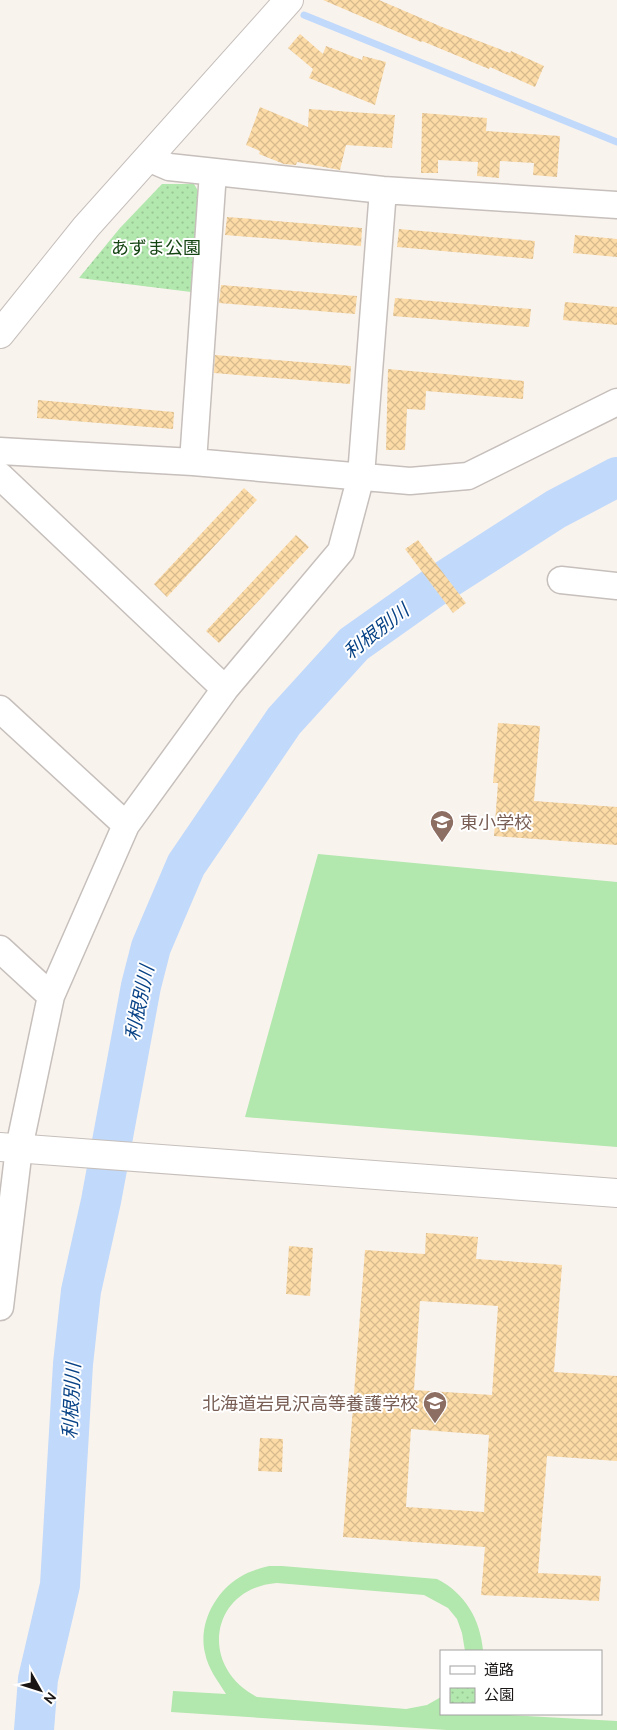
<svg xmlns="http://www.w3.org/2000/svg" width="617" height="1730" viewBox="0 0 617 1730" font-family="Ubuntu,'Noto Sans JP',sans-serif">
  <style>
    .park { fill: url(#park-dots) }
    .garden { fill: #b2e7ad }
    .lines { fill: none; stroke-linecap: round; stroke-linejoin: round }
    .stream { stroke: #c1d9fa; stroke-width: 7 }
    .river { stroke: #c1d9fa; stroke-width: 40 }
    .building { fill: url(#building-cross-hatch); fill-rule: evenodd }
    .minor-casing { stroke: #c6bfbb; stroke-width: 29 }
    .tertiary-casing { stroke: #c6bfbb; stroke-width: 30 }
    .minor { stroke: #fff; stroke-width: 26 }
    .tertiary { stroke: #fff; stroke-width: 28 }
    .labels { text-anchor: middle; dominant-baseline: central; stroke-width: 4; stroke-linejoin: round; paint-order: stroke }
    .park-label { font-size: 18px; fill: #134411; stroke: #fff }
    .education-label { font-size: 18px; fill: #785e54; stroke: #fff; text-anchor: start }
    .water-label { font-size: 19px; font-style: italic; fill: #074286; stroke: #fff }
  </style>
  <defs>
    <pattern id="park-dots" width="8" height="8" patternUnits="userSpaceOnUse" patternTransform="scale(1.25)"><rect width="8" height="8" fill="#b2e7ad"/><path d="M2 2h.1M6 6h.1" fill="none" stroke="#98c594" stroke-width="1.8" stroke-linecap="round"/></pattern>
    <pattern id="building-cross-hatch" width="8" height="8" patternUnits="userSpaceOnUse" patternTransform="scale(1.25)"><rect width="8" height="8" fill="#fcdba6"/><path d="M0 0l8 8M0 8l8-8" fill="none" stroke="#d7bb8e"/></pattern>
  </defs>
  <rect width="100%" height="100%" fill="#f9f3ee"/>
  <!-- park -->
  <path class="park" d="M162,184H194L200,194L191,292L79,278L120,228Z"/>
  <!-- garden -->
  <path class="garden" d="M318,854L617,882V1147L245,1117Z
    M269,1566H282L437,1579C465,1593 480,1619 483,1650L465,1651L462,1633L457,1619L448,1608L424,1595L277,1583C210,1588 198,1667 257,1697L406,1709L427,1705L441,1697V1714H490L617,1721V1730H447L171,1712L173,1691L226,1694C218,1681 208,1669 205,1653C198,1624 215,1592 240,1577C249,1571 258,1569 269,1566Z"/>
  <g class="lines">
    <!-- stream -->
    <path class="stream" d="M304,15L617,142"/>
    <!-- river -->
    <path class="river" d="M34,1730L38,1679L60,1585L73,1364L81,1291L101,1201L141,986L151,947L186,865L284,721L354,644L436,586L556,509L617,477"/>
  </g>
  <!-- building -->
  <path class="building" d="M323,0H379L442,27L510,53L511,51L544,66L535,87L490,67L489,69L422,41L421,42Z
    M300,34L323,54L326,46L362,60L363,56L386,62L375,105L309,78L313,69L288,48Z
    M260,107L308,127L309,109L395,115L392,148L346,145L340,170L297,162L296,165L284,164L259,154L260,151L246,145Z
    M422,113L487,118L486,131L560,136L557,177L533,175L534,163L500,161L499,178L477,176L478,162L438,160V173H421Z
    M227,217L362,228L361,246L225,235Z
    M399,229L535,241L533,259L397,247Z
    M575,235L617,239V257L573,253Z
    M221,285L357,296L355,314L219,303Z
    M395,298L531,309L529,327L393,316Z
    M565,302L617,307V325L563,320Z
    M215,355L351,366L350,384L214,373Z
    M388,369L524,381L523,399L426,391L425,410L407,409L405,450H386Z
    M38,400L174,412L173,429L37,418Z
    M244,488L257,500L167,597L154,584Z
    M296,535L309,547L219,643L206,631Z
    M418,540L466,603L453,613L405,549Z
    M498,723L540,726L534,801L617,807V845L494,836L498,783H493Z
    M426,1233L478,1237L476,1259L562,1265L554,1372L617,1376V1461L547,1456L538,1573L601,1576L599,1601L481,1595L485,1547L343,1537L365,1250L425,1254ZM420,1301L498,1306L492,1395L414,1390ZM411,1429L489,1435L484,1512L406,1507Z
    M289,1246L313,1248L310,1296L286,1294Z
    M260,1438L283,1439L282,1472L258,1471Z"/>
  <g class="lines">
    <!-- minor casing -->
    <g class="minor-casing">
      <path id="minor" d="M148,158L169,167L383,190L617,205
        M0,451L193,462L410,481L468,476L617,402
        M193,462L213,172
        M0,476L225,689
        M561,580L617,586
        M0,709L126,825
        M0,949L51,996
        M0,1307L19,1148L51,996L126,825L225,689L341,551L361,476L383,190"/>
    </g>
    <!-- tertiary casing -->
    <g class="tertiary-casing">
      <path id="tertiary" d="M0,334L86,227L289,0
        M0,1147L617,1193"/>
    </g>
    <!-- minor -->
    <use href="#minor" class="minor"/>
    <!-- tertiary -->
    <use href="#tertiary" class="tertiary"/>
  </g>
  <!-- icons -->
  <defs>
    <g id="school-pin" transform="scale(1.25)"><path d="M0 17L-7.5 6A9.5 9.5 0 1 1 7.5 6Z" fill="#8d6e63" stroke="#fff"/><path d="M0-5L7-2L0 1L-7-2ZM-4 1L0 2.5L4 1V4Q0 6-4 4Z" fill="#fff"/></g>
  </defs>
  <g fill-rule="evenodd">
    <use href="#school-pin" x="442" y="822"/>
    <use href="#school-pin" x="435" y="1403"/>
  </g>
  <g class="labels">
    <!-- park labels -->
    <g class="park-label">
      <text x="156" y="247">あずま公園</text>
    </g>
    <!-- education labels -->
    <g class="education-label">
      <text x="460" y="822">東小学校</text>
      <text x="418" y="1403" text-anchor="end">北海道岩見沢高等養護学校</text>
    </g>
    <!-- water labels -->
    <g class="water-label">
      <text transform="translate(376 631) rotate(-38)">利根別川</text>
      <text transform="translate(139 1003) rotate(-78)">利根別川</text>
      <text transform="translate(71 1401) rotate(-87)">利根別川</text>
    </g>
  </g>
  <!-- legend -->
  <rect x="440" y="1650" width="162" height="65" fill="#ffffff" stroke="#a3a1a1"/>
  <rect x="450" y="1666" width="25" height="8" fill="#ffffff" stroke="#a3a1a1"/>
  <text x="484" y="1675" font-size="15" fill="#181514">道路</text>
  <rect x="450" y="1688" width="25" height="15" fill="url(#park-dots)" stroke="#a3a1a1"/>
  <text x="484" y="1700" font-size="15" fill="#181514">公園</text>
  <!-- north arrow -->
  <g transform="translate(40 1690) rotate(129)" stroke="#ffffff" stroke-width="4" paint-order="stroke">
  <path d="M0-4L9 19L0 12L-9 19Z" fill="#181514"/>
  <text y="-8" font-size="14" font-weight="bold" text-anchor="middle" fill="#181514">N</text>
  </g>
</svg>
